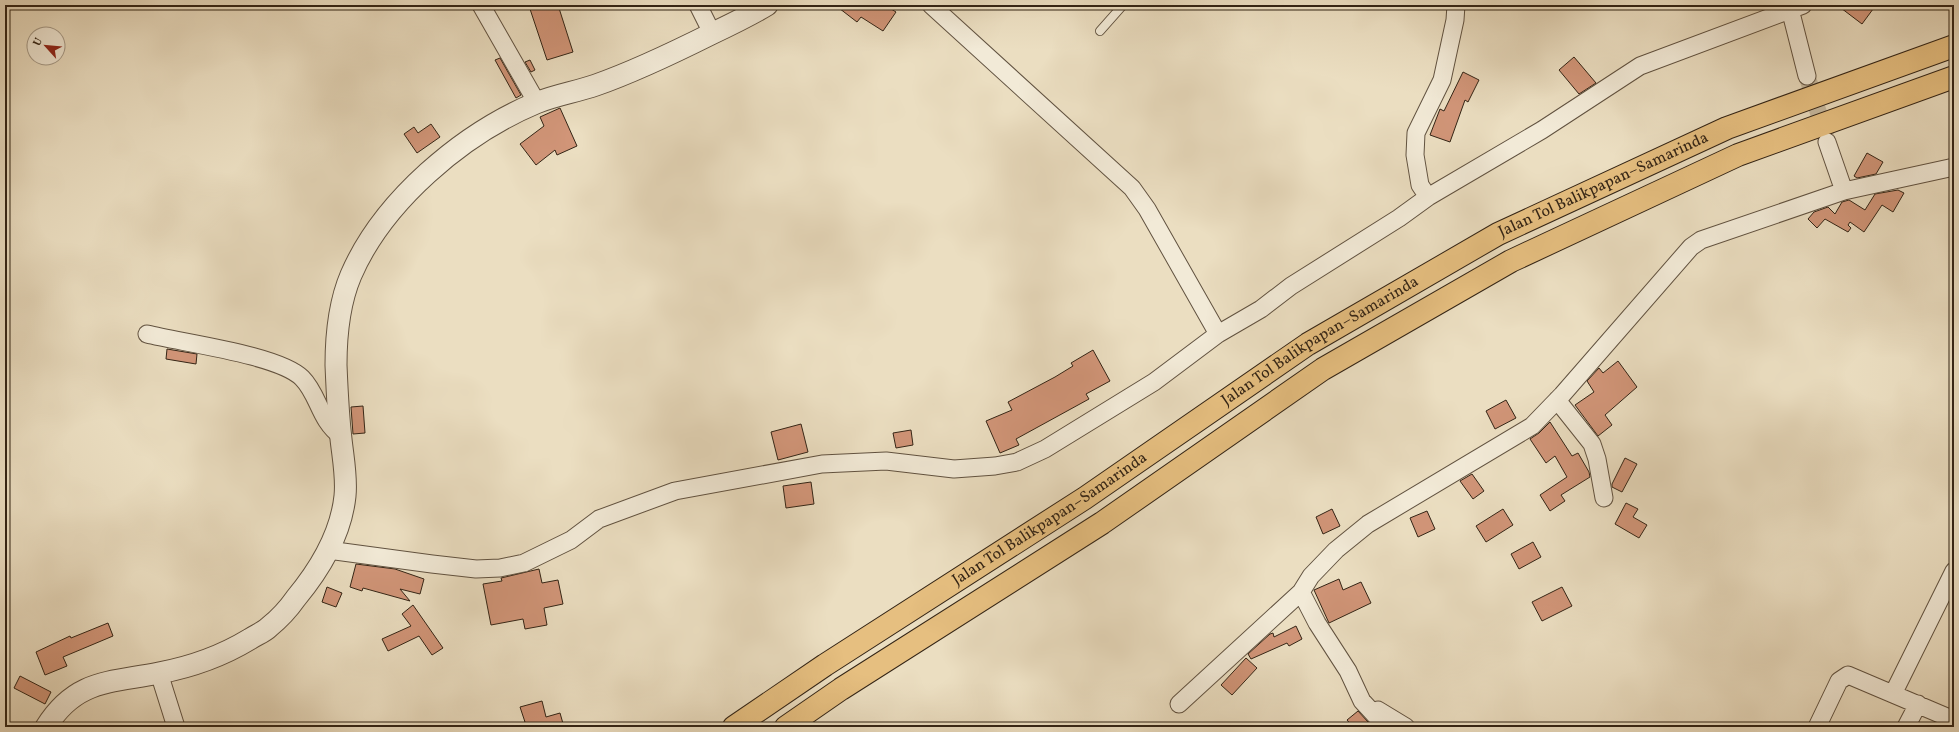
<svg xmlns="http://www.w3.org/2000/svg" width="1959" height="732" viewBox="0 0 1959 732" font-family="Vollkorn,serif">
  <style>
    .building { fill: #d19578; stroke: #332415 }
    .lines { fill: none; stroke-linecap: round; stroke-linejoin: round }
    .minor-tunnel { stroke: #c6b99f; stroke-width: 17; stroke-dasharray: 17 8; stroke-linecap: butt }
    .service-casing { stroke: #615240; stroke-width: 10 }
    .minor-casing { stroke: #615240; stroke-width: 19 }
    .tertiary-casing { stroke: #615240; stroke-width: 23 }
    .motorway-casing { stroke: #332415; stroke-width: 24 }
    .service { stroke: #f2ead7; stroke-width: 8 }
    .minor { stroke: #f2ead7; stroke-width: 17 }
    .tertiary { stroke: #f2ead7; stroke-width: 21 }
    .motorway { stroke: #e6bf80; stroke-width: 22 }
    .labels { text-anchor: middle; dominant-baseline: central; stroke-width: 3.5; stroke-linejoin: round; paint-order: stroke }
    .street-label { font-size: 16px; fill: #332415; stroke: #f2ead7 }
  </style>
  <rect width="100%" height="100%" fill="#ebdec1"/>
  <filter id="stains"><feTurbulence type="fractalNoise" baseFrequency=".005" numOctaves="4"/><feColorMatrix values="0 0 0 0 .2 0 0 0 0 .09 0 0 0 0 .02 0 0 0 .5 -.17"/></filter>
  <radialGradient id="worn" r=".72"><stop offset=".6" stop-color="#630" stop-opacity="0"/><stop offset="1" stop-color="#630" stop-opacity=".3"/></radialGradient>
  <!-- building -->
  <path class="building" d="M541,5H558L573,52L547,60L530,9Z
    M835,5H885L896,12L883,31L861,17L857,22Z
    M1837,5H1876L1862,24Z
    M1574,57L1596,83L1579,94L1559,70Z
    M500,58L521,95L516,98L495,60Z
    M530,60L535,70L531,72L525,62Z
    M1463,72L1479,80L1468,102L1465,100L1450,142L1430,135L1440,109L1444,111Z
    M560,108L577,146L557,155L555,150L536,165L520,144L544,126L540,117Z
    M431,124L440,137L417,153L404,134L414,127L418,133Z
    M1867,153L1883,162L1876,174L1857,178L1854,176Z
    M1898,190L1904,193L1893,212L1882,205L1864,232L1850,222L1848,225L1851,228L1848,232L1825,219L1817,228L1808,219L1814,212L1828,207L1835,214L1842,202L1849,200L1865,210L1875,194Z
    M167,349L197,354L196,364L166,359Z
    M1093,350L1110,381L1086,394L1089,399L1016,439L1019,445L1000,453L986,421L1012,410L1008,402L1055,377L1073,366L1071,363Z
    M1618,361L1637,387L1605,415L1612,425L1598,436L1575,405L1594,392L1587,381L1599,368L1603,373Z
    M1506,400L1516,418L1495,429L1486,411Z
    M363,406L365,433L353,434L351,407Z
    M1550,422L1572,456L1578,453L1589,472L1590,477L1561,495L1565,501L1550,511L1540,495L1567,477L1555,456L1546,463L1530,439L1539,433Z
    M801,424L808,452L778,460L771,432Z
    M911,430L913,445L896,448L893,433Z
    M1625,458L1637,464L1622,492L1612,487V484Z
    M1472,474L1484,491L1473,499L1460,481Z
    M811,482L814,504L786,508L783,486Z
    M1626,503L1638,509L1633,517L1647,525L1639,538L1615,524Z
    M1332,509L1340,526L1323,534L1316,517Z
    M1503,509L1513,525L1486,542L1476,526Z
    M1427,511L1435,529L1418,537L1410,518Z
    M1533,542L1541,557L1519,569L1511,554Z
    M356,564L395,569L424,579L420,594L400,589L410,601L363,588L362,591L350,587Z
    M539,569L542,583L558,580L563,604L544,608L547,625L525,629L523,619L491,625L483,584L502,581L501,578Z
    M1339,579L1343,590L1361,582L1371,603L1329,623L1314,590Z
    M327,587L342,593L336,607L322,602Z
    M1562,587L1572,606L1542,621L1532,602Z
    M413,605L443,648L432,655L419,636L388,651L382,639L411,626L402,614Z
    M108,623L113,636L63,657L67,666L45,675L36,652L70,636L71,638Z
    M1296,626L1302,639L1289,646L1287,643L1251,659L1248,654L1270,634L1273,633L1274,637Z
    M1246,658L1257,668L1232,695L1221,685Z
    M20,676L51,692L45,704L14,688Z
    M542,701L546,717L560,713L564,727H522V723L525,722L520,707Z
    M1358,711L1368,722L1362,727H1353L1347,720Z"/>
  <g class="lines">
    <!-- minor-tunnel -->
    <path class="minor-tunnel" d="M1807,76L1826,137"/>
    <!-- service casing -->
    <g class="service-casing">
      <path id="service" d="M1100,31L1123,5"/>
    </g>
    <!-- minor casing -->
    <g class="minor-casing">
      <path id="minor" d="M481,5L537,103
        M698,5L712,33
        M931,5L1132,188L1147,209L1218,334
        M1789,5L1807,76
        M1827,142L1844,191
        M1428,197L1542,130L1640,66L1803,5
        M147,334C183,343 279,355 302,378C319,395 319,420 341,436
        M1557,400L1592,444L1597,459L1604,498
        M328,550L432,564L476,569L500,568L524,563L571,540L599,519L675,491L822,464L886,461L954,469L995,466L1017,462L1045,449L1154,382L1218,334L1261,309L1291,286L1399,218L1428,197L1420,185L1415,155L1416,133L1442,80L1455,20L1456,5
        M159,673L176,727
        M1893,694L1954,571
        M1179,704L1301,592
        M1378,710L1406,727
        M1386,727L1362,701L1348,671L1317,623L1301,592L1311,576L1336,550L1368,524L1532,426L1562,395L1691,247L1701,240L1844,191L1954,167
        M1817,727L1839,681L1848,675L1954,720
        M1906,727L1918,704"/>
    </g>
    <!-- tertiary casing -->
    <g class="tertiary-casing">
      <path id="tertiary" d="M46,727C76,679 110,683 159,673C191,667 222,656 250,639C256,635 264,632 269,627C279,619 289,608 296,598C320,569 341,534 345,496C347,477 343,458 341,439C338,414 337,389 336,365C336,334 339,303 351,275C383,201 462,134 536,103C555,95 576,92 596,85C636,71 673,53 711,34C730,25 749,16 767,5"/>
    </g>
    <!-- motorway casing -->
    <g class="motorway-casing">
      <g id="motorway">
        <path id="s1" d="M734,727L825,665L1085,498L1308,344L1498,234L1727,128L1954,46"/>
        <path d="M786,727L841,689L1102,523L1323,369L1511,261L1738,155L1954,77"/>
      </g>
    </g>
    <!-- service -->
    <use href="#service" class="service"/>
    <!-- minor -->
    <use href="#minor" class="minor"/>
    <!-- tertiary -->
    <use href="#tertiary" class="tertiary"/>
    <!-- motorway -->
    <use href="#motorway" class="motorway"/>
  </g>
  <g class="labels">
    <!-- street labels -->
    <g class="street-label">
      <text stroke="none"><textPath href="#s1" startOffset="1026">Jalan Tol Balikpapan–Samarinda</textPath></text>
      <text stroke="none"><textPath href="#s1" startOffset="702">Jalan Tol Balikpapan–Samarinda</textPath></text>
      <text stroke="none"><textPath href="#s1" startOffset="378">Jalan Tol Balikpapan–Samarinda</textPath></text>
    </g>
  </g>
  <!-- margin -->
  <rect width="1959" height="732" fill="none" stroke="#ebdec1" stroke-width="20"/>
  <rect x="6" y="6" width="1947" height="720" fill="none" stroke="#332415" stroke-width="2"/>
  <rect x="10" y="10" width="1939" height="712" fill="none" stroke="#332415"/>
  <!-- north arrow -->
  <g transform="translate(46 46) rotate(297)"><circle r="19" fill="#f2ead7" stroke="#a69b89"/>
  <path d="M0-3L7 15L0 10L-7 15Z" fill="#8f2418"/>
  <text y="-6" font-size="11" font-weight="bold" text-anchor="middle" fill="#332415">U</text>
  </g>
  <rect width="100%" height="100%" filter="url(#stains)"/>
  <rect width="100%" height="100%" fill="url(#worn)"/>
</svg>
